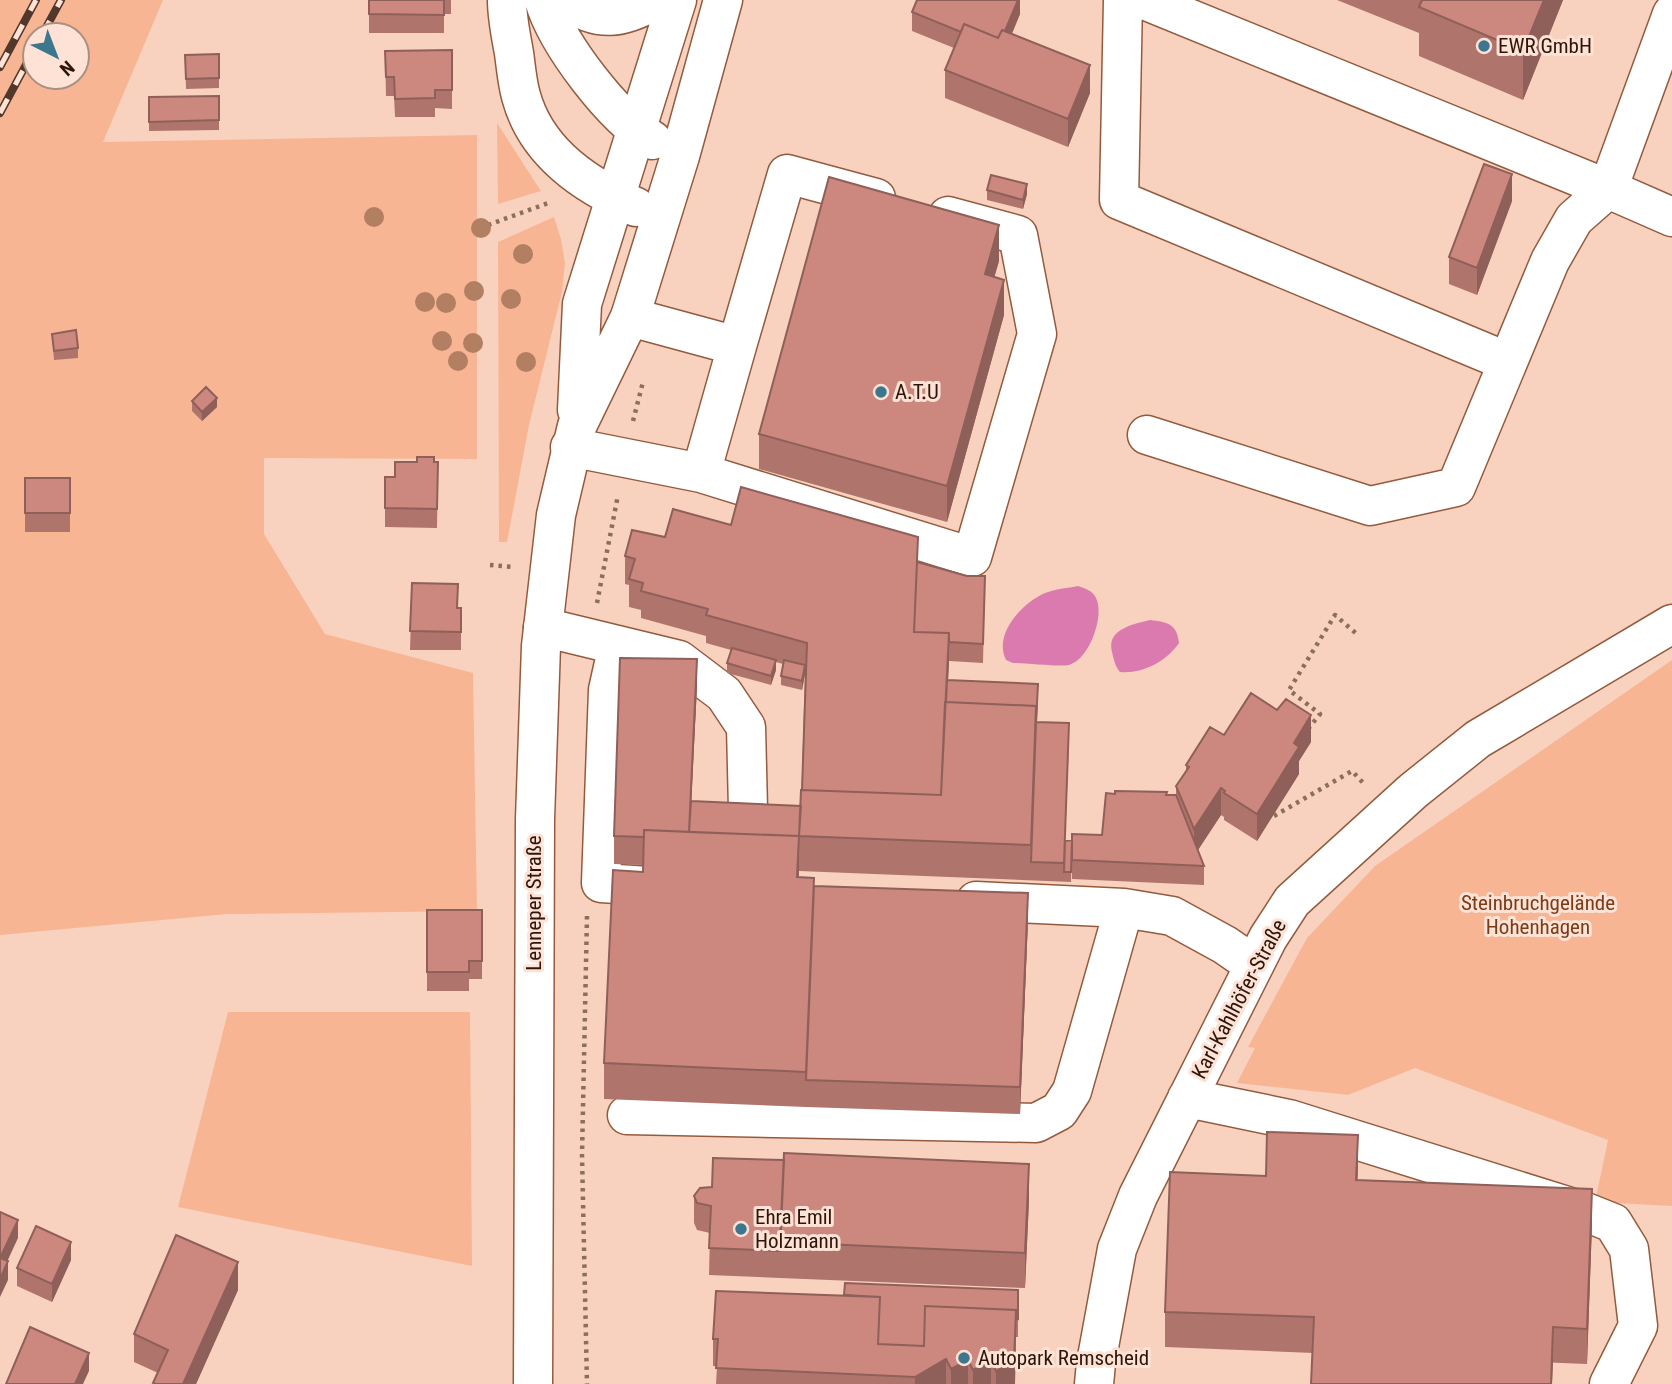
<svg xmlns="http://www.w3.org/2000/svg" width="1672" height="1384" viewBox="0 0 1672 1384" font-family="'Roboto Condensed',sans-serif">
  <style>
    .green { fill: #f8b594; fill-rule: evenodd }
    .water { fill: #db7aae }
    .lines { fill: none; stroke-linecap: round; stroke-linejoin: round }
    .minor-casing { stroke: #935b3e; stroke-width: 41 }
    .major-casing { stroke: #935b3e; stroke-width: 41 }
    .path { stroke: #8c6e5e; stroke-width: 4.5; stroke-dasharray: 3.5 5; stroke-linecap: butt }
    .minor { stroke: #fff; stroke-width: 38 }
    .major { stroke: #fff; stroke-width: 38 }
    .rail-casing { stroke: #52382b; stroke-width: 8 }
    .rail { stroke: #fde2d5; stroke-width: 5; stroke-dasharray: 16; stroke-linecap: butt }
    .tree { fill: #b37f63 }
    .wall { fill: #af756d }
    .shaded-wall { fill: #8f5f59 }
    .building { fill: #cc887f; stroke: #8f5f59; stroke-width: 2 }
    .poi-dot { fill: #3c778f; stroke: #fde2d5; stroke-width: 2.5 }
    .labels { text-anchor: middle; dominant-baseline: central; stroke-width: 6; stroke-linejoin: round; paint-order: stroke }
    .poi-label { font-size: 21px; fill: #2c1509; stroke: #fde2d5; text-anchor: start }
    .street-label { font-size: 21px; fill: #2c1509; stroke: #fde2d5 }
    .park-label { font-size: 21px; fill: #7a3b17; stroke: #fde2d5 }
  </style>
  <rect width="100%" height="100%" fill="#f9d2bf"/>
  <!-- green -->
  <path class="green" d="M0,0H163L103,142L477,135V459L264,458V534L325,634L473,673L477,911L227,914L0,935ZM35,35H77V77H35Z
    M497,123L541,191L498,204Z
    M554,217L561,239L565,263L562,292L529,425L507,542H499L498,242Z
    M1672,660V1206L1595,1202L1608,1140L1415,1068L1348,1095L1237,1083L1255,1048L1248,1047L1307,938L1375,866Z
    M228,1012H470L472,1266L178,1207Z"/>
  <!-- water -->
  <path class="water" d="M1078,586C1086,589 1092,590 1096,598C1105,616 1089,660 1069,665C1061,667 1025,663 1013,663L1006,660C993,634 1022,603 1045,593C1055,589 1068,588 1078,586Z
    M1150,620C1168,622 1177,624 1179,643C1166,662 1142,674 1120,672C1115,666 1114,660 1112,652C1106,629 1134,624 1150,620Z"/>
  <g class="lines">
    <!-- minor casing -->
    <g class="minor-casing">
      <path id="minor" d="M1123,0L1119,200L1508,362
        M1144,0L1608,189L1672,217
        M737,346L787,174L876,198
        M1147,435L1370,506L1456,487L1550,261L1574,219L1608,189L1672,14
        M570,447L701,473L737,346L630,317
        M701,473L972,557L1037,334L1018,235L948,216
        M543,627L679,660L724,694L746,727L748,809
        M618,645L608,690L601,883L665,887
        M976,901L1124,908
        M1187,1098L1289,1119L1583,1211L1613,1223L1629,1249L1638,1326L1609,1384
        M627,1115L1036,1123L1059,1111L1072,1091L1124,908L1172,916L1225,945L1254,965
        M1094,1384L1096,1363L1117,1249L1138,1196L1268,938L1292,901L1413,791L1478,739L1672,624"/>
    </g>
    <!-- major casing -->
    <g class="major-casing">
      <path id="major" d="M507,0C507,18 511,36 514,53C516,67 517,82 521,96C536,152 586,186 636,207
        M544,0C557,44 613,117 652,140
        M566,0C598,23 623,19 655,0
        M577,410L582,304L677,0
        M533,1384L535,819L541,646L556,515L577,426L630,317L680,156L723,0"/>
    </g>
    <!-- path -->
    <path class="path" d="M488,225L551,202
      M633,421L643,382
      M490,565L514,567
      M597,603L618,495
      M1308,729L1320,714L1289,690L1335,615L1359,636
      M1274,816L1352,771L1366,786
      M587,916L582,1155L587,1384"/>
    <!-- minor -->
    <use href="#minor" class="minor"/>
    <!-- major -->
    <use href="#major" class="major"/>
    <!-- rail casing -->
    <g class="rail-casing">
      <path id="rail" d="M42,35L61,0
        M0,67L36,0
        M0,113L35,48"/>
    </g>
    <!-- rail -->
    <use href="#rail" class="rail"/>
  </g>
  <!-- trees -->
  <g class="tree">
    <circle cx="374" cy="217" r="10"/>
    <circle cx="481" cy="228" r="10"/>
    <circle cx="523" cy="254" r="10"/>
    <circle cx="474" cy="291" r="10"/>
    <circle cx="511" cy="299" r="10"/>
    <circle cx="425" cy="302" r="10"/>
    <circle cx="446" cy="303" r="10"/>
    <circle cx="442" cy="341" r="10"/>
    <circle cx="473" cy="343" r="10"/>
    <circle cx="458" cy="361" r="10"/>
    <circle cx="526" cy="362" r="10"/>
  </g>
  <!-- wall -->
  <path class="wall" d="M369,0H451V14H444V33H369Z
    M1020,0V14L1012,34L1090,93L1068,147L945,98V70L954,48L912,31V12Z
    M1337,0H1563L1523,100L1419,56V33Z
    M452,50V109L435,108V117H395L394,96H386L385,51Z
    M219,54V88L186,89L185,55Z
    M219,96V130L149,131V97Z
    M987,190L1027,194L1023,209L987,200Z
    M1512,201L1477,295L1449,284V257Z
    M999,261L994,277L1004,315L947,522L759,469V434Z
    M52,334L78,348V358L54,360Z
    M192,401L217,407L202,421L192,411Z
    M434,462H438L437,528L385,527V477H395Z
    M25,478H70V532H25Z
    M731,525L918,562L967,576H985L983,663L949,661L948,680L1038,703L1037,722L1069,742L1065,841L1072,840L1071,882L799,871V877L814,886L1028,920L1020,1114L806,1107L604,1099V1063L643,872V865L614,864V836L697,686L691,801L801,806L805,674L802,690L781,685V676L783,664L776,662V670L771,685L727,673V663L731,650L706,643V636L641,618V610L629,607V585L625,584V556L665,537Z
    M412,583L458,608H461V650H410Z
    M1224,735L1311,742L1299,761V774L1257,841L1224,820V817L1221,815L1198,850L1204,866V885L1072,879V834L1102,835L1167,795H1176V786L1186,771V765Z
    M427,910H482V979H469V991H427Z
    M1358,1180L1592,1224L1587,1364L1165,1347V1312Z
    M694,1196L1029,1200L1025,1288L709,1275L710,1233L697,1230L694,1223Z
    M71,1260L52,1302L17,1286V1268Z
    M238,1290L196,1384H153L158,1373L134,1362V1334Z
    M1018,1290V1337H1016L1015,1384H716L717,1366H713V1339L844,1295Z"/>
  <!-- shaded-wall -->
  <path class="shaded-wall" d="M1018,0H1020V14L998,65V47Z
    M1544,0H1563L1523,100V51Z
    M1090,65V93L1068,147V119Z
    M1512,174V201L1477,295V268Z
    M1027,184V194L1023,209V200Z
    M999,225V261L985,310V274Z
    M1004,280V315L947,522V486Z
    M217,398V407L202,421V412Z
    M949,633V661L941,830Z
    M697,659V686L689,848H688Z
    M776,660V670L771,685V676Z
    M805,665V674L802,690V681Z
    M1311,715V742L1299,761V774L1257,841V814L1294,743Z
    M1221,788V815L1194,856V829Z
    M799,836V871L797,913V877Z
    M1028,893V920L1020,1114V1087Z
    M1358,1135V1171L1356,1215V1180Z
    M1029,1164V1200L1025,1288V1253Z
    M1592,1189V1224L1587,1364V1329Z
    M18,1220V1238L0,1277V1258Z
    M71,1242V1260L52,1302V1284Z
    M8,1261V1280L0,1297V1279Z
    M238,1262V1290L196,1384H183Z
    M1016,1310L1015,1384H996V1371Z
    M1553,1327V1362L1552,1384H1551Z
    M89,1353V1371L83,1384H75Z
    M946,1359V1384H915V1377Z
    M968,1360V1384H951V1369Z
    M991,1361V1384H973V1370Z"/>
  <!-- building -->
  <path class="building" d="M369,0H444V15L369,14Z
    M917,0H1018L1005,31L1002,30L998,38L964,24L961,32L912,12Z
    M1422,0H1544L1523,51L1419,7Z
    M964,24L998,38L1002,30L1090,65L1068,119L945,70Z
    M452,50V90H435V98L395,99L394,77H386L385,51Z
    M219,54V78L186,79L185,55Z
    M219,96V120L149,122V97Z
    M1484,164L1512,174L1477,268L1449,257Z
    M991,175L1027,184L1023,200L987,190Z
    M829,177L999,225L985,274L1004,280L947,486L759,434Z
    M76,330L78,348L54,351L52,334Z
    M206,387L217,398L202,412L192,401Z
    M417,457H434V462H438L437,509L385,508V477H395V462H417Z
    M25,478H70V513H25Z
    M741,487L918,537L914,632L949,633L941,795L802,790L807,643L706,615L708,609L641,591L643,583L629,579L635,559L625,556L632,530L665,537L673,509L731,525Z
    M917,562L967,576H985L983,644L949,642V633L914,632Z
    M412,583L458,584L457,608H461V632L410,631Z
    M732,648L776,660L771,676L727,663Z
    M620,658L697,659L689,832L644,830V837L614,836Z
    M784,660L805,665L802,681L781,676Z
    M947,680L1038,684L1036,722V706L946,702Z
    M1251,693L1277,710L1286,699L1311,715L1294,743L1299,747L1257,814L1224,793L1225,791L1221,788L1194,829L1176,786L1189,767L1186,765L1210,727L1224,735Z
    M945,702L1036,706L1031,845L799,836L801,790L941,795Z
    M1036,722L1069,723L1064,863L1031,862Z
    M1115,791L1167,792L1166,795H1176L1204,866L1072,860V834L1102,835L1106,793L1115,794Z
    M691,801L801,806L799,836L689,832Z
    M644,830L799,836L797,877L814,878L806,1072L604,1063L613,870L643,872Z
    M1072,840L1071,872H1064L1065,841Z
    M814,886L1028,893L1020,1087L806,1080Z
    M427,910H482V961H469V972H427Z
    M1267,1132L1358,1135L1356,1180L1592,1189L1587,1329L1553,1327L1551,1384H1311L1314,1317L1165,1312L1170,1172L1266,1176Z
    M784,1153L1029,1164L1025,1253L780,1242Z
    M713,1158L784,1160L780,1251L709,1248L711,1206L697,1203L694,1196L700,1188L712,1187Z
    M0,1212L18,1220L0,1258L8,1261L0,1279Z
    M36,1226L71,1242L52,1284L17,1268Z
    M176,1235L238,1262L183,1384H156L153,1383L168,1350L134,1334Z
    M845,1283L1018,1290V1319L1016,1318V1310L925,1306L924,1346L878,1344L880,1297L844,1295Z
    M716,1291L880,1297L878,1344L924,1346L925,1306L1016,1310L1014,1361L996,1371L991,1361L973,1370L968,1360L951,1369L946,1359L915,1377L716,1368L718,1339H713Z
    M30,1327L89,1353L75,1384H6Z"/>
  <!-- markers -->
  <g class="poi-dot">
    <circle cx="1484" cy="46" r="7"/>
    <circle cx="881" cy="392" r="7"/>
    <circle cx="741" cy="1229" r="7"/>
    <circle cx="964" cy="1358" r="7"/>
  </g>
  <g class="labels">
    <!-- poi labels -->
    <g class="poi-label">
      <text x="1498" y="46">EWR GmbH</text>
      <text x="895" y="392">A.T.U</text>
      <text x="755" y="1217">Ehra Emil<tspan x="755" dy="24">Holzmann</tspan></text>
      <text x="978" y="1358">Autopark Remscheid</text>
    </g>
    <!-- street labels -->
    <g class="street-label">
      <text transform="translate(534 903) rotate(-90)">Lenneper Straße</text>
      <text transform="translate(1239 999) rotate(-62)">Karl-Kahlhöfer-Straße</text>
    </g>
    <!-- park labels -->
    <g class="park-label">
      <text x="1538" y="903">Steinbruchgelände<tspan x="1538" dy="24">Hohenhagen</tspan></text>
    </g>
  </g>
  <!-- north arrow -->
  <g transform="translate(56 56) rotate(138)"><circle r="33" fill="#fde2d5" stroke="#a99083" stroke-width="2"/>
  <path d="M0-5L12 26L0 18L-12 26Z" fill="#3c778f"/>
  <text y="-10" font-size="19" font-weight="bold" text-anchor="middle" fill="#2c1509">N</text>
  </g>
</svg>
